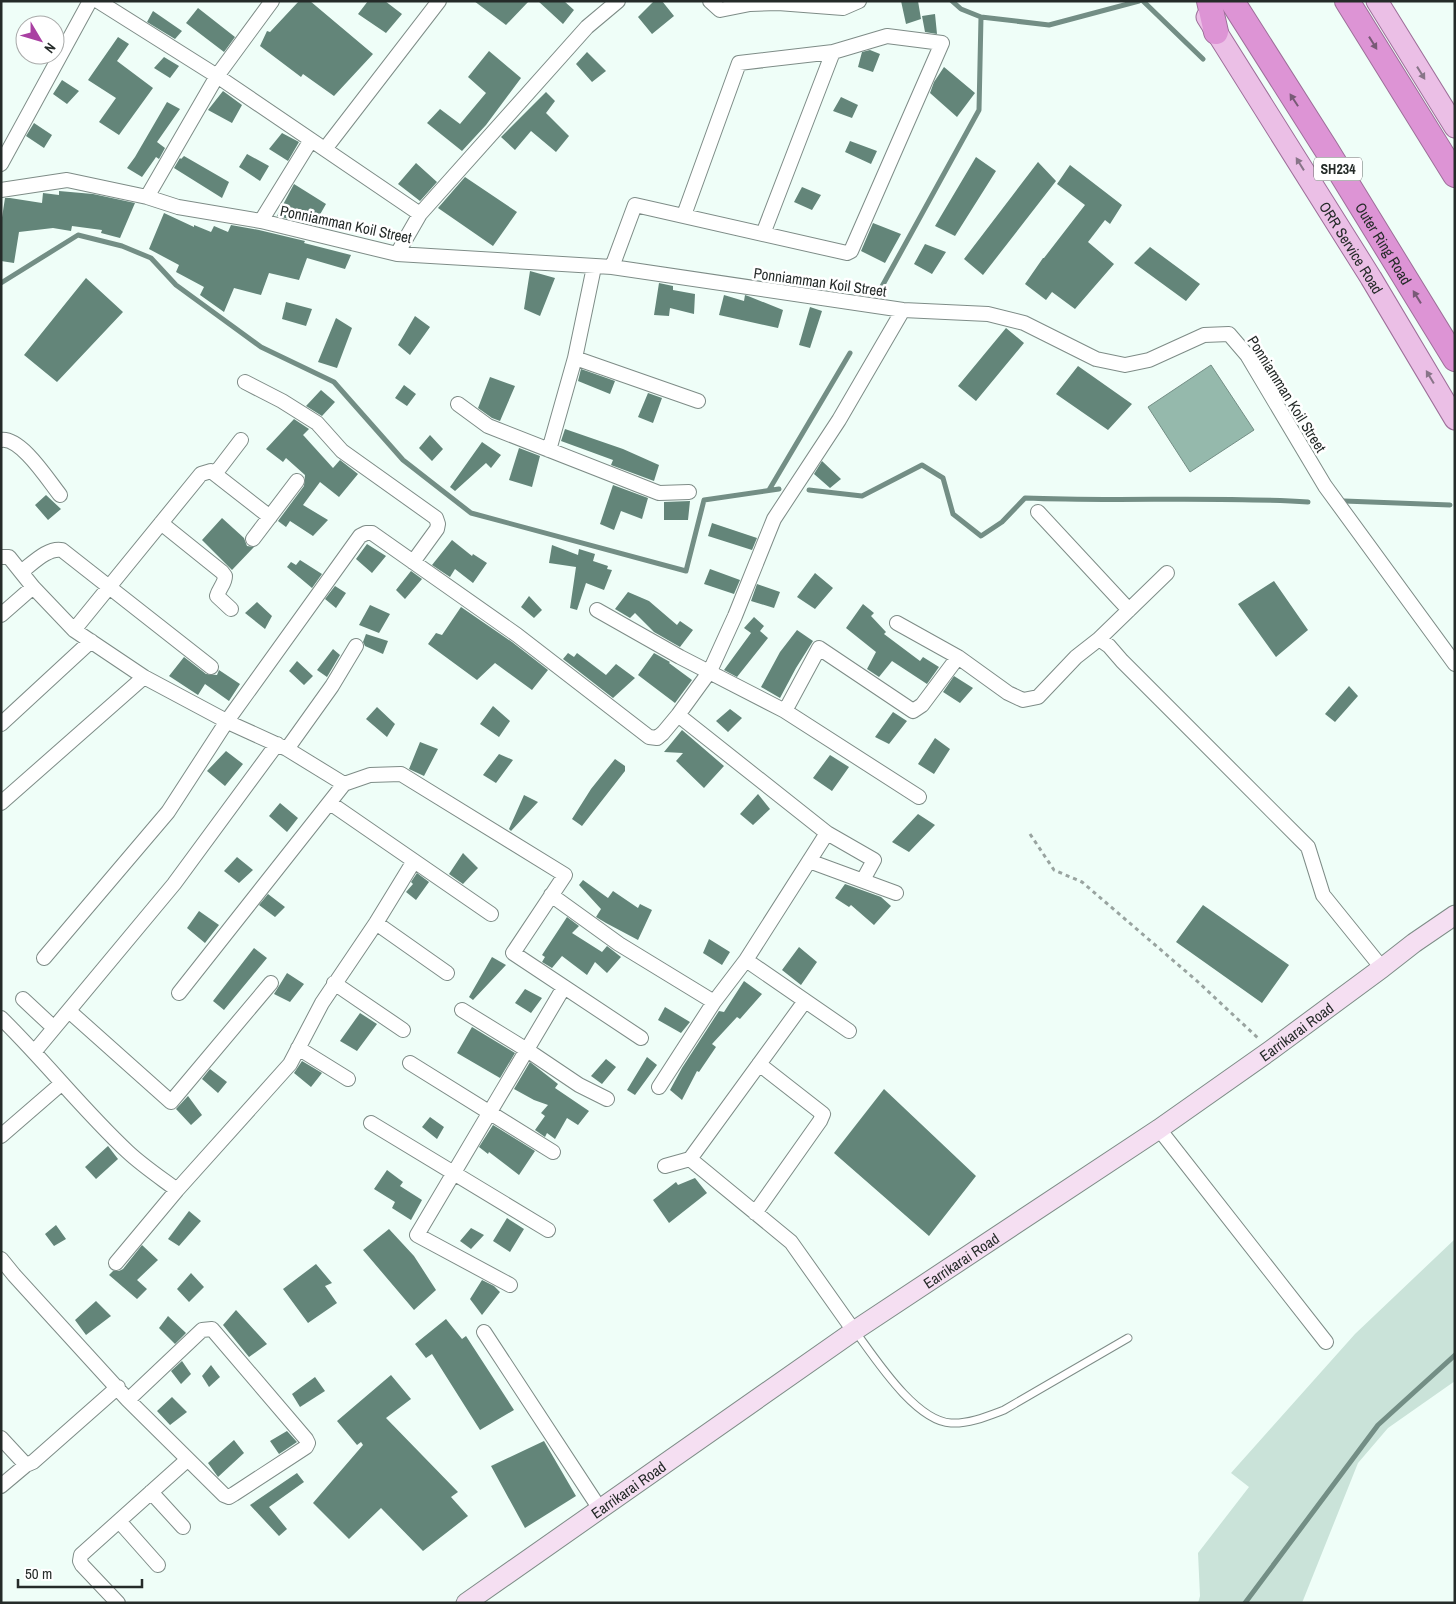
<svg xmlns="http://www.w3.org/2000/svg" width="1456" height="1604" viewBox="0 0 1456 1604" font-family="'Archivo Narrow',sans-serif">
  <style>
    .green { fill: #cae3d9 }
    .water { fill: #95b9ac; stroke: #738e85 }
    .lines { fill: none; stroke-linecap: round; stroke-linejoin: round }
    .stream { stroke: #738e85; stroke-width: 5 }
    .building { fill: #638579 }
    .service-casing { stroke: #7e8c87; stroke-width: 9 }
    .minor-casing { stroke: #7e8c87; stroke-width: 16 }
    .secondary-casing { stroke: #7e8c87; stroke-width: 21 }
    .primary-casing { stroke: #9d6f99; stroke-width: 23 }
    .motorway-casing { stroke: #9d6f99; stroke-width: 26 }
    .path { stroke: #99a4a0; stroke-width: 3; stroke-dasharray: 4 4; stroke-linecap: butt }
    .service { stroke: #fff; stroke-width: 7 }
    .minor { stroke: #fff; stroke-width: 14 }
    .secondary { stroke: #f5dff2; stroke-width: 19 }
    .primary { stroke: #ebbfe6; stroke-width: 21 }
    .motorway { stroke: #dd94d5; stroke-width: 24 }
    .oneway { fill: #785a76 }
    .oneway2 { fill: #887588 }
    .labels { text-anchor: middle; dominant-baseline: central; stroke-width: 5; stroke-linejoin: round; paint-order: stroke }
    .shield { fill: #fff; stroke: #666b69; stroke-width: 1 }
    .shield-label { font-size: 14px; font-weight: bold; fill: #252b29 }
    .street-label { font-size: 15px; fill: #252b29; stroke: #fff }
  </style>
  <rect width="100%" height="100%" fill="#effef8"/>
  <!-- green -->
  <path class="green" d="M1455,1239V1381L1388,1428L1358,1463L1302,1603H1198L1200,1596L1198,1553L1249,1487L1231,1473L1355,1334Z"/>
  <!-- water -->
  <path class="water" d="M1211,365L1254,430L1190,472L1148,407Z"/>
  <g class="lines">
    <!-- stream -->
    <path class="stream" d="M952,1L961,9L981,17L1049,25L1139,1
      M1143,1L1203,59
      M1,283L78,235L122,246L151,258L176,285L261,347L334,382L403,460L471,513L686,571L704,500L779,489
      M880,290L979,110L981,17
      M769,490L850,353
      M809,490L862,496L922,465L943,478L953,514L981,536L1002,522L1025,498C1119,502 1214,496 1308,502
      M1344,501L1450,505
      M1245,1603L1378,1425L1455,1355"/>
  </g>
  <!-- building -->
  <path class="building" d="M299,1H310L373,54L334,96L303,74L301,77L260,46L267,31L270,32Z
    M368,1H385L402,14L386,33L358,14Z
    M474,1H529L506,25Z
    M538,1H564L574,10L563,24Z
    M654,1H662L674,16L652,34L638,17Z
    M901,1H918L921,19L906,24Z
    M198,8L235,37L224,52L186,23Z
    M153,11L182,31L175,39L147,22Z
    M935,14L937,34L925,32L922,16Z
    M118,37L129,44L117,61L153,88L119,135L99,122L116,98L88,80Z
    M870,50L880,54L873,72L858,67L862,52Z
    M489,51L521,78L486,125L462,151L427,123L440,109L460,124L486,93L468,77Z
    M587,52L606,71L592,82L576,64Z
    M164,57L179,66L170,78L154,68Z
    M944,67L975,93L957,117L930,93L934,82Z
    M62,80L79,91L67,104L53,94Z
    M223,91L242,105L232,123L208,110Z
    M546,92L555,101L546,113L569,136L556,152L531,131L515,150L501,137Z
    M841,97L858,105L852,118L833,111Z
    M167,102L180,109L157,142L165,148L159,159L156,157L154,160L142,177L127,168L135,157Z
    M34,123L52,135L44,148L26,136Z
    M282,133L299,142L288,161L269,149Z
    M850,141L877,151L871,164L845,152Z
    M247,154L269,166L260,181L239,167Z
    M184,156L229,182L222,198L174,168L180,158L181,159Z
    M976,157L996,171L955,236L935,226Z
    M1038,162L1056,181L983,275L964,259Z
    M416,163L437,182L420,201L398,184Z
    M1070,165L1122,205L1110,224L1105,220L1088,242L1114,264L1075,309L1052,292L1046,300L1025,284L1043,258H1044L1085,205L1057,184Z
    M465,177L517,212L493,246L438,208Z
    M294,184L326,204L314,225L277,216Z
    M802,187L821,195L812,210L794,202Z
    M59,191L93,194L135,203L120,238L101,233L102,230L72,226L71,231L53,228L19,232L14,263L1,261V224L5,198H10L42,203L43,193L59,195Z
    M164,213L194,227V225L211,232L214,226L228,232L231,225L259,230L305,241L304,243L351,255L345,269L307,258L299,280L269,273L261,295L234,288L224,312L200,295L204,287L176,272L179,265L149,249Z
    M873,223L901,234L885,263L861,251Z
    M925,244L946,252L932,274L914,264Z
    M1150,247L1200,284L1186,301L1134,263Z
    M530,271L555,278L540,316L524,309Z
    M86,278L123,312L57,382L24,355Z
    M659,283L673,286V290L695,294L694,314L670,308L669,316L654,315Z
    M724,295L744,301L745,295L748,296L783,310L778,328L719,315Z
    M286,302L312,309L306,326L282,319Z
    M810,307L822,311L810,348L799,345Z
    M415,316L430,327L410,355L398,345Z
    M336,318L352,328L337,368L318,362Z
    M1006,328L1024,343L976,401L958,386Z
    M1078,366L1132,404L1108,430L1056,394Z
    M581,369L615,381L610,394L578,381Z
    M490,377L515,386L500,421L492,418L478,408Z
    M404,385L416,394L407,406L395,398Z
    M321,390L335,402L322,416L306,406Z
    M648,393L662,398L653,423L638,417Z
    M294,419L309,429L303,435L304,436L333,468L340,460L358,474L339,497L320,482L303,505L328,520L313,536L290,521L286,527L278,521L304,486L305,475L286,458L283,462L266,449Z
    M565,429L623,449L659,465L654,481L611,465L613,460L561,441Z
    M430,435L443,449L432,461L419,448Z
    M482,442L501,455L491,468L486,463L455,491L450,487Z
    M519,448L540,456L532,487L509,480Z
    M822,461L841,479L830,488L814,474Z
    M613,485L648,498L642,519L621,511L614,530L600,524Z
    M46,495L61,509L48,520L35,505Z
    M690,501L688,520H664V502Z
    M222,518L244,538L247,546L254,547L232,570L202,540Z
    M712,523L757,538L752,550L708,536Z
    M452,540L472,556L473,554L487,563L473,583L455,569L450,577L432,565Z
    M367,544L386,556L372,573L356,559Z
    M552,545L578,555L579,549L595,554L593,561L608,566L607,569L612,570L604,590L586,583L577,610L570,608L576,567L549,563Z
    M300,560L322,574L312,588L287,567L291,562L296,565Z
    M710,569L740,580L734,594L704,584Z
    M411,571L422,579L405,599L396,590Z
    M815,573L833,588L815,609L797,597Z
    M1274,581L1308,630L1276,657L1238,604Z
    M757,584L780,592L774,608L751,601Z
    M335,586L346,593L336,608L325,599Z
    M628,592L649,601L677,625L680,621L693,630L680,647L654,632L635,613L630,618L615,609Z
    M529,596L542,610L534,618L521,607Z
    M257,602L272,616L265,629L245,613Z
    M863,604L874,613L871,616L886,632L884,634L920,661L923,657L939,667L927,684L892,661L879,677L867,669L876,652L846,628Z
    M370,605L390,614L379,633L359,625Z
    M461,607L512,642L548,670L532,690L495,663L477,680L428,644L436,633L442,635Z
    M754,617L764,626L760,631L768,638L737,677L724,670L751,633L744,628Z
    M797,630L813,641L796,668L780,698L761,687L780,652Z
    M366,634L388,641L383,654L365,646L363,642Z
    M333,649L340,655L327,677L317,670Z
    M568,653L574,657L577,653L606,675L616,664L635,678L613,698L563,659Z
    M654,653L670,662L669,663L692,680L675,703L638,675Z
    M184,657L206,674L217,675L219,670L240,684L229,701L205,684L198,695L169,676Z
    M297,661L313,676L304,685L289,671Z
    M954,676L973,688L960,703L943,692Z
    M1349,686L1358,696L1335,722L1325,714Z
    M493,706L510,721L499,737L480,724Z
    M377,707L395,724L387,737L366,719Z
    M730,709L742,718L728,732L716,721Z
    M893,712L907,721L889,744L875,737Z
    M682,730L724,766L704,788L676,761L683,753L664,752Z
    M935,738L950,749L934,774L918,764Z
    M420,742L438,749L424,776L409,769Z
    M226,751L243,764L225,786L207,771Z
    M499,754L513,760L496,783L483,775Z
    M830,755L849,767L832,791L813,778Z
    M615,759L625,766V771L582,826L572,819L591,789Z
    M758,794L770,809L753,825L740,814Z
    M524,795L538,802L511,831L509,829Z
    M280,803L298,818L287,832L269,816Z
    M918,814L935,825L909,852L892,842Z
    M463,853L478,868L463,884L449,874Z
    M237,857L253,870L239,883L224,871Z
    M417,873L429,882L416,900L406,892L413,884L411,882Z
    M583,880L608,898L613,891L638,908L640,904L652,910L638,940L606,923L596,917L601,909L579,885Z
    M845,884L881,897L891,906L874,925L851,905L849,907L835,898Z
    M268,894L285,907L275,917L259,905Z
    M1203,905L1289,965L1262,1003L1176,942Z
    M199,911L219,925L205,943L187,928Z
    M567,917L579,926L572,933L602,952L607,946L621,957L607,973L595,962L587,975L562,956L552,968L542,962L545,957L542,955Z
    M709,939L730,952L722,965L703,953Z
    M799,947L817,962L801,985L782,970Z
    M254,948L267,958L224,1010L213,1001Z
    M492,957L506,965L473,1000L469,997Z
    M287,973L304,984L290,1002L274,994Z
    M744,981L762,994L740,1019L737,1017L712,1044L716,1047L699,1072L697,1071L682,1100L670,1090L682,1068L719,1011L724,1012Z
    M525,989L542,998L531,1013L515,1003Z
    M665,1007L690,1022L681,1033L658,1020Z
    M360,1013L377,1024L357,1051L340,1041Z
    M472,1027L515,1053L500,1078L457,1053Z
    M647,1057L657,1065L635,1095L627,1090Z
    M606,1059L616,1067L602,1084L591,1076Z
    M302,1061L322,1073L311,1087L294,1073Z
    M530,1062L558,1084L555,1088L589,1111L578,1125L567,1118L555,1139L547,1133L545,1137L535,1130L545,1116L541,1113L548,1105L534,1100L514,1089Z
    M210,1069L227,1082L218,1093L202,1079Z
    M884,1089L976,1176L929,1236L834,1153Z
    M188,1096L202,1115L191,1125L176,1109Z
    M430,1117L444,1127L437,1139L422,1127Z
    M493,1125L535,1151L519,1175L489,1152L488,1154L479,1147Z
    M108,1146L118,1159L96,1179L85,1167Z
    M387,1170L403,1182L400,1186L422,1200L411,1220L392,1208L395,1202L374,1189Z
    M695,1178L707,1193L669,1223L653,1200L676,1182L678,1185Z
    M189,1211L201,1221L179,1246L168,1239Z
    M507,1218L524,1229L510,1252L493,1241Z
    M56,1225L66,1239L54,1246L45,1234Z
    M471,1228L484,1235L471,1249L460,1241Z
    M389,1229L414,1256L436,1290L414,1310L363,1250Z
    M142,1245L158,1260L137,1280L147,1289L137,1299L109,1275L113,1271H119L123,1269Z
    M316,1264L332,1283L325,1286L337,1303L308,1323L283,1289Z
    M191,1273L204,1287L189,1302L177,1289Z
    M482,1280L494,1286L500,1292L482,1315L470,1299Z
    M96,1301L111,1316L86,1335L75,1320Z
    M236,1310L267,1344L249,1357L223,1325Z
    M168,1316L186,1333L175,1344L159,1328Z
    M446,1319L462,1339L466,1336L514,1410L480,1430L432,1354L426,1358L415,1344Z
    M182,1361L191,1374L181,1384L171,1371Z
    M211,1365L220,1377L209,1387L202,1376Z
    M391,1375L411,1399L386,1418L458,1492L451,1497L468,1516L423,1551L381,1508L349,1539L313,1503L363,1445L361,1442L357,1445L337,1421Z
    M315,1377L325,1391L300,1407L292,1394Z
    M172,1397L187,1412L170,1425L157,1411Z
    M287,1431L297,1442L279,1454L270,1441Z
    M234,1440L244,1453L218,1477L208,1463Z
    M544,1441L576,1496L525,1528L491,1466Z
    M297,1473L304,1482L269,1507L287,1529L279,1536L250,1505Z"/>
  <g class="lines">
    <!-- service casing -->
    <g class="service-casing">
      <path id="service" d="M855,1331C875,1358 915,1421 951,1423C969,1424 988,1416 1004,1410L1128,1338"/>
    </g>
    <!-- minor casing -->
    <g class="minor-casing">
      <path id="minor" d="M98,1L217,76L420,214
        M710,1L720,10L750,4L778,3L843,8L859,1
        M325,149L439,1
        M1,164L90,1
        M1,190L67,180L147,197L178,207L261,221L397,254L612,267L903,310L988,314L1024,323L1096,359L1125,365L1149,360L1204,335L1229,334L1247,355L1325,486L1455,664
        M147,197L217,76L272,1
        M261,221L311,140
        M763,234L833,52
        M397,254L420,214L587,27L618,1
        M612,267L635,205L847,253L851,251L942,43L887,36L833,52L739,63L684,215
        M575,358L698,401
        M245,382L282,401L317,423L342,451L436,518L438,524L437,529L413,562
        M458,404L488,426L659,493L689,492
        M1,440C21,437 48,480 60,495
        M549,450L575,358L594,267
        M215,474L241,440
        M1038,512L1129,610
        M161,523L222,572L225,576C225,584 219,588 217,596L231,609
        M253,539L297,481
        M1,557H9L33,587L74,630L144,677
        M21,572C32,564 48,547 62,550L211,667
        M597,610L680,657L785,711L919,797
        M1,615L33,587
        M897,623L958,657L1008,693L1023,700L1038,697L1076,657L1099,639L1109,646L1122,661L1308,847L1323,895L1382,968
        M74,630L201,474L211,471L270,517
        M1099,639L1167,573
        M785,711L819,648L913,711L922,705L958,657
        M678,715L827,833L874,860L863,880
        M1,724L91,641
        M287,749L332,686L356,646
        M1,803L144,677L232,724L287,749L344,784
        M330,803L491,914
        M809,861L896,893
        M551,895L619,944L714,1002
        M376,923L447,973
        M44,958L168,812L227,721L360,536L366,533H372L517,635L649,737L657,738L663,733L678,715L710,671L735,616L774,519L839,420L903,310
        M746,960L849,1031
        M334,983L403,1030
        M179,993L344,784L370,775L401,774L565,875L513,953L641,1038
        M23,999L54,1028
        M462,1010L527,1050L579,1085L607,1099
        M69,1011L171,1102L271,983
        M1,1018C45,1061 83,1110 128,1152C143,1166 161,1178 177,1190
        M298,1048L348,1079
        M35,1051L174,884L277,744
        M410,1063L553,1152
        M659,1087L714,1002L746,960L827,833
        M371,1123L548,1230
        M1159,1129L1326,1342
        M1,1136L61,1084
        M690,1159L805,1001
        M665,1166L690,1159L791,1242L854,1331
        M755,1213L820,1121L823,1114L759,1064
        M1,1259L14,1275L128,1400L224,1495L229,1497L234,1494L306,1447L308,1443L306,1439L212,1329L202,1330L128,1400
        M116,1263L177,1190L290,1064L322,1003L376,923L414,861
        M510,1285L417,1235L564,987
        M484,1332L600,1509
        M1,1438L26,1465L33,1462L118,1387
        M1,1486L26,1465
        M151,1492L183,1527
        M119,1521L158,1565
        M118,1603L82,1565L80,1561L81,1555L187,1460"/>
    </g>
    <!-- secondary casing -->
    <g class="secondary-casing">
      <g id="secondary">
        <path id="s1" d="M466,1603L854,1331L1159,1129L1271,1050L1382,968L1414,943L1455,915"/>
      </g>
    </g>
    <!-- primary casing -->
    <g class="primary-casing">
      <g id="primary">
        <path d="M1377,1L1455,127"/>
        <path id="s2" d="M1207,17L1371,278L1455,419"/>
      </g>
    </g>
    <!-- motorway casing -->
    <g class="motorway-casing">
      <g id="motorway">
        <path d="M1209,1L1216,32"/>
        <path id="s3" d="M1232,1L1326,149L1455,359"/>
        <path d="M1347,1L1455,175"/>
      </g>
    </g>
    <!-- path -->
    <path class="path" d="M1030,834L1054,870L1082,882L1197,981L1259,1039"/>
    <!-- service -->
    <use href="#service" class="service"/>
    <!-- minor -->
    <use href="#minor" class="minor"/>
    <!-- secondary -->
    <use href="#secondary" class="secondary"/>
    <!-- primary -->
    <use href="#primary" class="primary"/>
    <!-- motorway -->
    <use href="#motorway" class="motorway"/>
  </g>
  <!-- one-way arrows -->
  <defs><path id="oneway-solid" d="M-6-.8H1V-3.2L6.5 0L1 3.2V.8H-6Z" transform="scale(1.25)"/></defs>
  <g class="oneway">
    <use href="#oneway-solid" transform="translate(1373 43) rotate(58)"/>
    <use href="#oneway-solid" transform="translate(1294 100) rotate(-123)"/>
    <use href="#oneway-solid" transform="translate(1417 297) rotate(-122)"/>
  </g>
  <g class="oneway2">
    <use href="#oneway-solid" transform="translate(1421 73) rotate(58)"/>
    <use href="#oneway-solid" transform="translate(1300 164) rotate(-122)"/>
    <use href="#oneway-solid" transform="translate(1430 377) rotate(-121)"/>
  </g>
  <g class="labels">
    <!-- shield labels -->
    <rect class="shield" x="1314" y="157.5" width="48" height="23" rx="4"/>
    <g class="shield-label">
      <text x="1338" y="169">SH234</text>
    </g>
    <!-- street labels -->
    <g class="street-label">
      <text transform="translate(346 224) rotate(12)">Ponniamman Koil Street</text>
      <text stroke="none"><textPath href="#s3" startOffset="286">Outer Ring Road</textPath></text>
      <text stroke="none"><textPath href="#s2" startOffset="272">ORR Service Road</textPath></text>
      <text transform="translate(820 282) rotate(8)">Ponniamman Koil Street</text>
      <text transform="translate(1287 394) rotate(58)">Ponniamman Koil Street</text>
      <text stroke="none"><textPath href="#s1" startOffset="1008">Earrikarai Road</textPath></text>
      <text stroke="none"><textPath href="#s1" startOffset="602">Earrikarai Road</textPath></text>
      <text stroke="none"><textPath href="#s1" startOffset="198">Earrikarai Road</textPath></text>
    </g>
  </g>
  <!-- border -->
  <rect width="1456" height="1604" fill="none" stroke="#252b29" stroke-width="5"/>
  <!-- north arrow -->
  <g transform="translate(40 40) rotate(128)"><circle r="24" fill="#ffffff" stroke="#a8aaa9"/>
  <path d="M0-4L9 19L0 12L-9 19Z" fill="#a940a2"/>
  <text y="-8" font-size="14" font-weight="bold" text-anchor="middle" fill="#252b29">N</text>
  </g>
  <!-- scale -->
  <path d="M18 1579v8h124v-8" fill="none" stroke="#252b29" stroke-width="2.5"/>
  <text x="25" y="1579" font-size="15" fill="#252b29" stroke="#ffffff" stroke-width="4" paint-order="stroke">50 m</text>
</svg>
